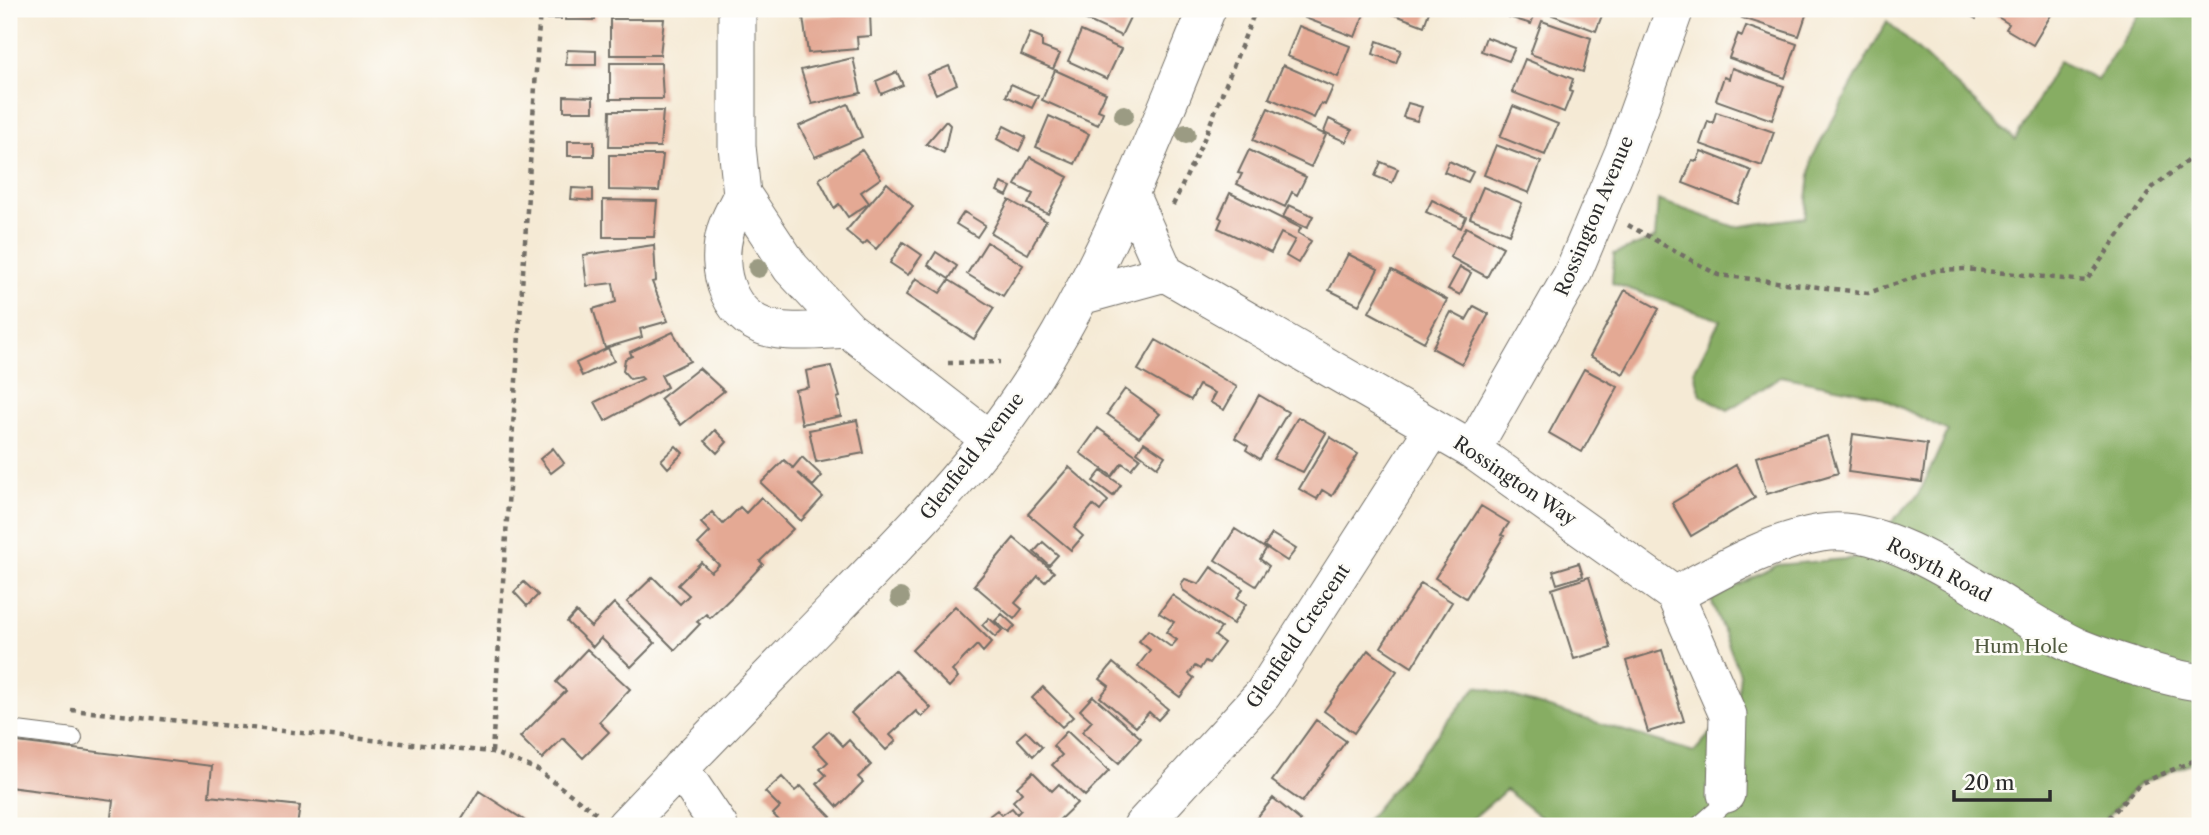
<svg xmlns="http://www.w3.org/2000/svg" width="2209" height="835" viewBox="0 0 2209 835" font-family="'Libre Caslon Text',serif">
  <style>
    .forest { fill: #87ad63; stroke: #596c47; stroke-width: 2 }
    .building { fill: #e4a994 }
    .lines { fill: none; stroke-linecap: round; stroke-linejoin: round }
    .lane-casing { stroke: #726e66; stroke-width: 20 }
    .street-casing { stroke: #726e66; stroke-width: 39 }
    .path { stroke: #726e66; stroke-width: 4.5; stroke-dasharray: 5 5; stroke-linecap: butt }
    .lane { stroke: #fff; stroke-width: 18 }
    .street { stroke: #fff; stroke-width: 37 }
    .tree { fill: #9b9b83 }
    .labels { text-anchor: middle; dominant-baseline: central; stroke-width: 5; stroke-linejoin: round; paint-order: stroke }
    .street-label { font-size: 19px; fill: #2b2b2b; stroke: #fdfcf7 }
    .park-label { font-size: 19px; fill: #515a40; stroke: #fdfcf7 }
  </style>
  <rect width="100%" height="100%" fill="#fdfcf7"/>
  <filter id="ink" filterUnits="userSpaceOnUse"><feTurbulence type="fractalNoise" baseFrequency=".0143" numOctaves="2"/><feDisplacementMap in="SourceGraphic" scale="14" xChannelSelector="R" yChannelSelector="G"/><feConvolveMatrix kernelMatrix="1 2 1 2 8 2 1 2 1" color-interpolation-filters="sRGB"/></filter>
  <filter id="wash" filterUnits="userSpaceOnUse"><feTurbulence type="fractalNoise" baseFrequency=".00686" numOctaves="4" result="noise"/><feDisplacementMap in="SourceGraphic" scale="28" xChannelSelector="R" yChannelSelector="G"/><feGaussianBlur stdDeviation="1.57" result="paint"/><feColorMatrix in="noise" values="0 0 0 0 0 0 0 0 0 0 0 0 0 0 0 0 0 1.4 0 .05"/><feComposite in="paint" operator="in"/></filter>
  <g filter="url(#wash)">
    <rect width="100%" height="100%" fill="#f5ead5"/>
    <!-- forest -->
    <path class="forest" d="M2142,9H2200V759L2139,784L2099,826H1552L1506,790L1464,826H1362L1477,686L1694,752L1737,703L1740,674L1711,600L1777,565L1856,558L1919,494L1948,431L1876,395L1781,376L1728,410L1701,395L1694,371L1720,320L1612,283L1614,254L1655,238L1658,200L1735,227L1805,217L1812,158L1887,21L2015,140L2059,61L2097,80Z"/>
    <g id="blocks">
      <!-- building -->
      <path class="building" d="M545,9H561V19H545Z
        M565,9H595V20H565Z
        M1073,9H1134L1121,36L1082,18L1084,14Z
        M1309,9H1366L1355,37L1305,18Z
        M1380,9H1420L1429,12L1424,26Z
        M1512,9L1536,10L1531,24L1509,17Z
        M1545,9H1601L1604,10L1596,31L1544,12Z
        M1746,9H1808L1799,36L1742,18Z
        M1959,9H1982L1976,19Z
        M1985,9H2051L2054,10L2033,45L2006,29L2009,24Z
        M870,13L871,36L857,37L858,49L808,53L803,17Z
        M610,19H664L660,55H610Z
        M1542,21L1591,38L1583,72L1530,54Z
        M1299,26L1350,46L1338,77L1287,56Z
        M1746,26L1797,44L1785,78L1729,58L1738,34L1742,36Z
        M1081,31L1121,49L1107,79L1068,61Z
        M1030,33L1042,38V47L1060,54L1053,69L1021,55Z
        M1486,37L1515,48L1509,61L1481,51Z
        M1377,41L1401,50L1396,63L1373,54Z
        M567,50L596,51V65H566Z
        M853,58L861,93L812,104L801,70Z
        M1525,59L1573,79L1569,91L1572,92L1564,112L1512,92Z
        M610,63H661L663,99H610Z
        M1283,65L1333,87L1325,105L1321,103L1314,118L1269,98Z
        M949,66L957,84L936,94L927,75Z
        M1732,68L1784,86L1772,120L1716,100L1724,77L1729,79Z
        M1055,70L1106,93L1098,110L1103,112L1098,125L1042,100Z
        M897,72L903,85L881,94L876,81Z
        M1011,84L1038,96L1032,108L1006,96Z
        M564,96L593,97V111H564Z
        M1408,103L1422,107L1417,121L1403,117Z
        M848,104L862,137L815,157L799,126Z
        M1513,106L1558,124L1545,155L1500,137Z
        M1268,108L1326,135L1311,167L1253,140Z
        M610,111H663L660,147H609Z
        M1716,112L1774,132L1762,166L1700,144L1708,121L1713,123Z
        M1049,116L1089,134L1075,164L1036,147Z
        M1329,119L1352,130L1346,142L1324,132Z
        M946,121L950,125L944,153L926,144Z
        M1004,126L1026,137L1019,151L997,139Z
        M568,141H594V156H568Z
        M1496,145L1541,162L1529,193L1484,175Z
        M862,150L881,178L861,192L869,203L848,217L839,204L834,208L819,179Z
        M1249,150L1306,177L1297,195L1292,192L1285,207L1237,184L1242,174L1238,173Z
        M1701,151L1752,171L1738,204L1683,183L1692,160L1697,161Z
        M609,155H663L659,191L609,190Z
        M1030,157L1068,177L1048,214L1028,204L1033,194L1015,185Z
        M1449,161L1473,172L1468,182L1444,172Z
        M1381,162L1398,169L1392,183L1375,176Z
        M887,183L913,206L876,249L867,241L863,245L846,231Z
        M1001,183L1011,187L1007,196L997,191Z
        M1483,187L1522,203L1509,234L1470,218Z
        M572,188L593,189V201L571,199Z
        M1230,193L1301,228L1298,233L1311,241L1298,263L1286,256L1295,240L1281,233L1271,253L1218,228L1222,219L1219,217Z
        M603,200L657,201L654,237H603Z
        M1009,200L1046,221L1028,254L991,233Z
        M1432,200L1466,217L1461,228L1426,212Z
        M1289,205L1313,216L1307,228L1283,217Z
        M964,212L985,225L977,237L956,224Z
        M1466,227L1503,247L1487,277L1450,257Z
        M903,242L922,255L908,275L890,263Z
        M987,242L1023,265L1003,296L967,274Z
        M654,245L656,281L652,282L668,321L640,329L642,337L605,348L593,309L616,302L613,283L587,286L583,255Z
        M936,252L957,266L949,279L928,265Z
        M1348,254L1378,269L1359,305L1329,290Z
        M1460,267L1471,273L1460,295L1448,289Z
        M1392,270L1447,300L1424,342L1369,312Z
        M916,278L940,293L949,280L994,308L974,339L906,295Z
        M1625,290L1659,309L1623,374L1590,356Z
        M1474,306L1489,314L1462,364L1432,348L1451,312L1466,320Z
        M673,332L690,361L661,375L667,387L605,421L595,402L643,379L641,377L630,379L623,371L625,359L632,356L630,352Z
        M1156,340L1237,387L1224,410L1210,402L1215,393L1199,385L1191,400L1138,370Z
        M608,348L614,361L582,376L576,363Z
        M831,366L840,397L837,398L841,416L802,424L795,390L809,387L806,371Z
        M699,368L724,391L681,425L660,399Z
        M1584,369L1618,387L1582,452L1549,433Z
        M1125,389L1160,414L1139,437L1107,414Z
        M1259,395L1288,412L1260,459L1246,450L1248,446L1235,438Z
        M1298,417L1326,433L1303,472L1273,459Z
        M857,420L864,453L816,462L809,430Z
        M1098,428L1140,458L1131,469L1122,463L1112,476L1080,453Z
        M715,430L727,442L717,453L705,441Z
        M1853,434L1927,444L1922,482L1848,472Z
        M1827,436L1838,473L1767,494L1756,457Z
        M1330,437L1358,454L1332,496L1322,490L1317,499L1299,489Z
        M1144,442L1165,456L1157,467L1137,452Z
        M676,446L683,453L668,468L661,460Z
        M553,448L564,463L551,473L540,459Z
        M802,457L822,476L813,486L798,473L823,497L801,521L761,483L784,460L793,468Z
        M1736,465L1755,498L1691,536L1672,503Z
        M1069,467L1108,501L1100,511L1093,505L1074,528L1083,536L1071,550L1028,514Z
        M1101,471L1121,485L1113,496L1093,481Z
        M761,497L793,529L760,561L763,564L734,595L710,618L706,614L697,622L700,624L675,650L627,602L653,577L680,604L689,595L678,585L701,562L711,572L719,565L698,544L710,532L701,523L712,512L723,524L740,507L746,513Z
        M1481,506L1509,523L1501,535L1504,536L1466,598L1435,578Z
        M1235,529L1266,549L1260,559L1269,566L1256,586L1215,560Z
        M1272,534L1296,549L1287,561L1264,546Z
        M1014,538L1054,572L1045,582L1038,576L1015,603L1022,609L1014,619L974,585Z
        M1043,542L1058,555L1049,565L1034,552Z
        M1579,563L1583,576L1557,584L1553,571Z
        M1211,567L1243,589L1237,598L1246,604L1233,624L1183,590L1181,584L1185,579L1199,584Z
        M1589,577L1611,648L1574,659L1552,589Z
        M524,582L538,595L527,606L514,592Z
        M1421,583L1452,602L1412,667L1381,647Z
        M1172,595L1221,628L1215,636L1224,643L1209,663L1205,661L1200,669L1195,666L1189,674L1194,678L1180,697L1138,666L1150,650L1139,641L1148,630L1171,647L1177,640L1166,632L1174,622L1159,613Z
        M614,603L655,643L631,667L601,638L593,647L567,622L576,612L591,627Z
        M955,606L992,642L983,652L977,645L964,658L952,671L958,677L949,687L912,650Z
        M1002,614L1015,626L1009,633L995,621Z
        M989,618L1002,630L995,637L982,625Z
        M587,649L630,689L599,722L609,732L583,758L563,738L542,759L520,737L566,691L556,682Z
        M1368,650L1397,671L1354,733L1324,711Z
        M1662,650L1684,721L1648,732L1626,661Z
        M1113,663L1168,709L1158,720L1149,712L1136,727L1100,697L1109,686L1100,679Z
        M895,670L931,708L922,717L916,711L890,735L896,741L886,750L851,713Z
        M1043,687L1073,717L1062,727L1032,698Z
        M1093,696L1141,738L1119,763L1082,732L1092,721L1080,710Z
        M1316,720L1346,741L1302,802L1272,781Z
        M829,731L843,746L849,740L871,765L858,777L863,782L838,807L817,784L826,775L820,769L828,762L813,746Z
        M1026,731L1042,747L1033,756L1017,739Z
        M1067,731L1109,771L1085,796L1052,765L1062,755L1053,746Z
        M9,741L212,766L209,796L300,806L297,826H110L113,800L9,787Z
        M1033,772L1052,791L1059,784L1077,803L1053,826H976L997,810L1002,815L1012,808L1017,814L1021,810L1013,801L1022,793L1017,787Z
        M782,777L795,791L801,786L831,817L821,826H784L773,814L780,807L765,792Z
        M479,791L524,820L521,826H457Z
        M1273,798L1301,821L1297,826H1250Z"/>
    </g>
  </g>
  <g filter="url(#ink)">
    <use href="#blocks" fill-opacity="0" stroke="#726e66" stroke-width="2"/>
    <g class="lines">
      <!-- lane casing -->
      <g class="lane-casing">
        <path id="lane" d="M9,730L73,738
          M1699,826L1725,803L1726,794"/>
      </g>
      <!-- street casing -->
      <g class="street-casing">
        <path id="street" d="M737,9V146L742,194L791,268L848,329L989,439
          M742,194C737,206 730,217 726,229C713,271 729,323 778,330C801,333 825,330 848,329
          M1130,194L1165,273
          M1081,296L1165,273L1472,450L1675,595L1728,715L1726,794
          M1472,450L1572,275L1624,151L1675,9
          M1675,595C1722,570 1768,542 1821,533C1898,519 2008,616 2078,647C2102,657 2176,681 2200,682
          M680,768L719,826
          M625,826C695,752 767,679 838,606C913,529 990,452 1045,359C1112,249 1158,128 1207,9
          M1142,826L1263,694L1433,429"/>
      </g>
      <!-- path -->
      <path class="path" d="M1173,205L1204,139L1256,9
        M1628,225L1718,275L1868,293L1936,270L1964,269L2086,281L2153,187L2200,151
        M948,363L1000,362
        M71,710L492,752L536,769L596,813
        M492,752L540,9
        M2102,826L2139,784L2200,758"/>
      <!-- lane -->
      <use href="#lane" class="lane"/>
      <!-- street -->
      <use href="#street" class="street"/>
    </g>
    <!-- trees -->
    <g class="tree">
      <circle cx="1124" cy="115" r="10"/>
      <circle cx="1186" cy="134" r="10"/>
      <circle cx="758" cy="268" r="10"/>
      <circle cx="900" cy="598" r="10"/>
    </g>
  </g>
  <g class="labels">
    <!-- street labels -->
    <g class="street-label">
      <text transform="translate(1594 216) rotate(-67)">Rossington Avenue</text>
      <text transform="translate(972 456) rotate(-52)">Glenfield Avenue</text>
      <text transform="translate(1515 481) rotate(34)">Rossington Way</text>
      <text transform="translate(1939 570) rotate(28)">Rosyth Road</text>
      <text transform="translate(1298 636) rotate(-56)">Glenfield Crescent</text>
    </g>
    <!-- park labels -->
    <g class="park-label">
      <text x="2021" y="646">Hum Hole</text>
    </g>
  </g>
  <!-- margin -->
  <rect width="2209" height="835" fill="none" stroke="#fdfcf7" stroke-width="35"/>
  <!-- scale -->
  <path d="M1954 790v10h96v-10" fill="none" stroke="#2b2b2b" stroke-width="3.5"/>
  <text x="1964" y="790" font-size="21" fill="#2b2b2b" stroke="#fdfcf7" stroke-width="5" paint-order="stroke">20 m</text>
</svg>
